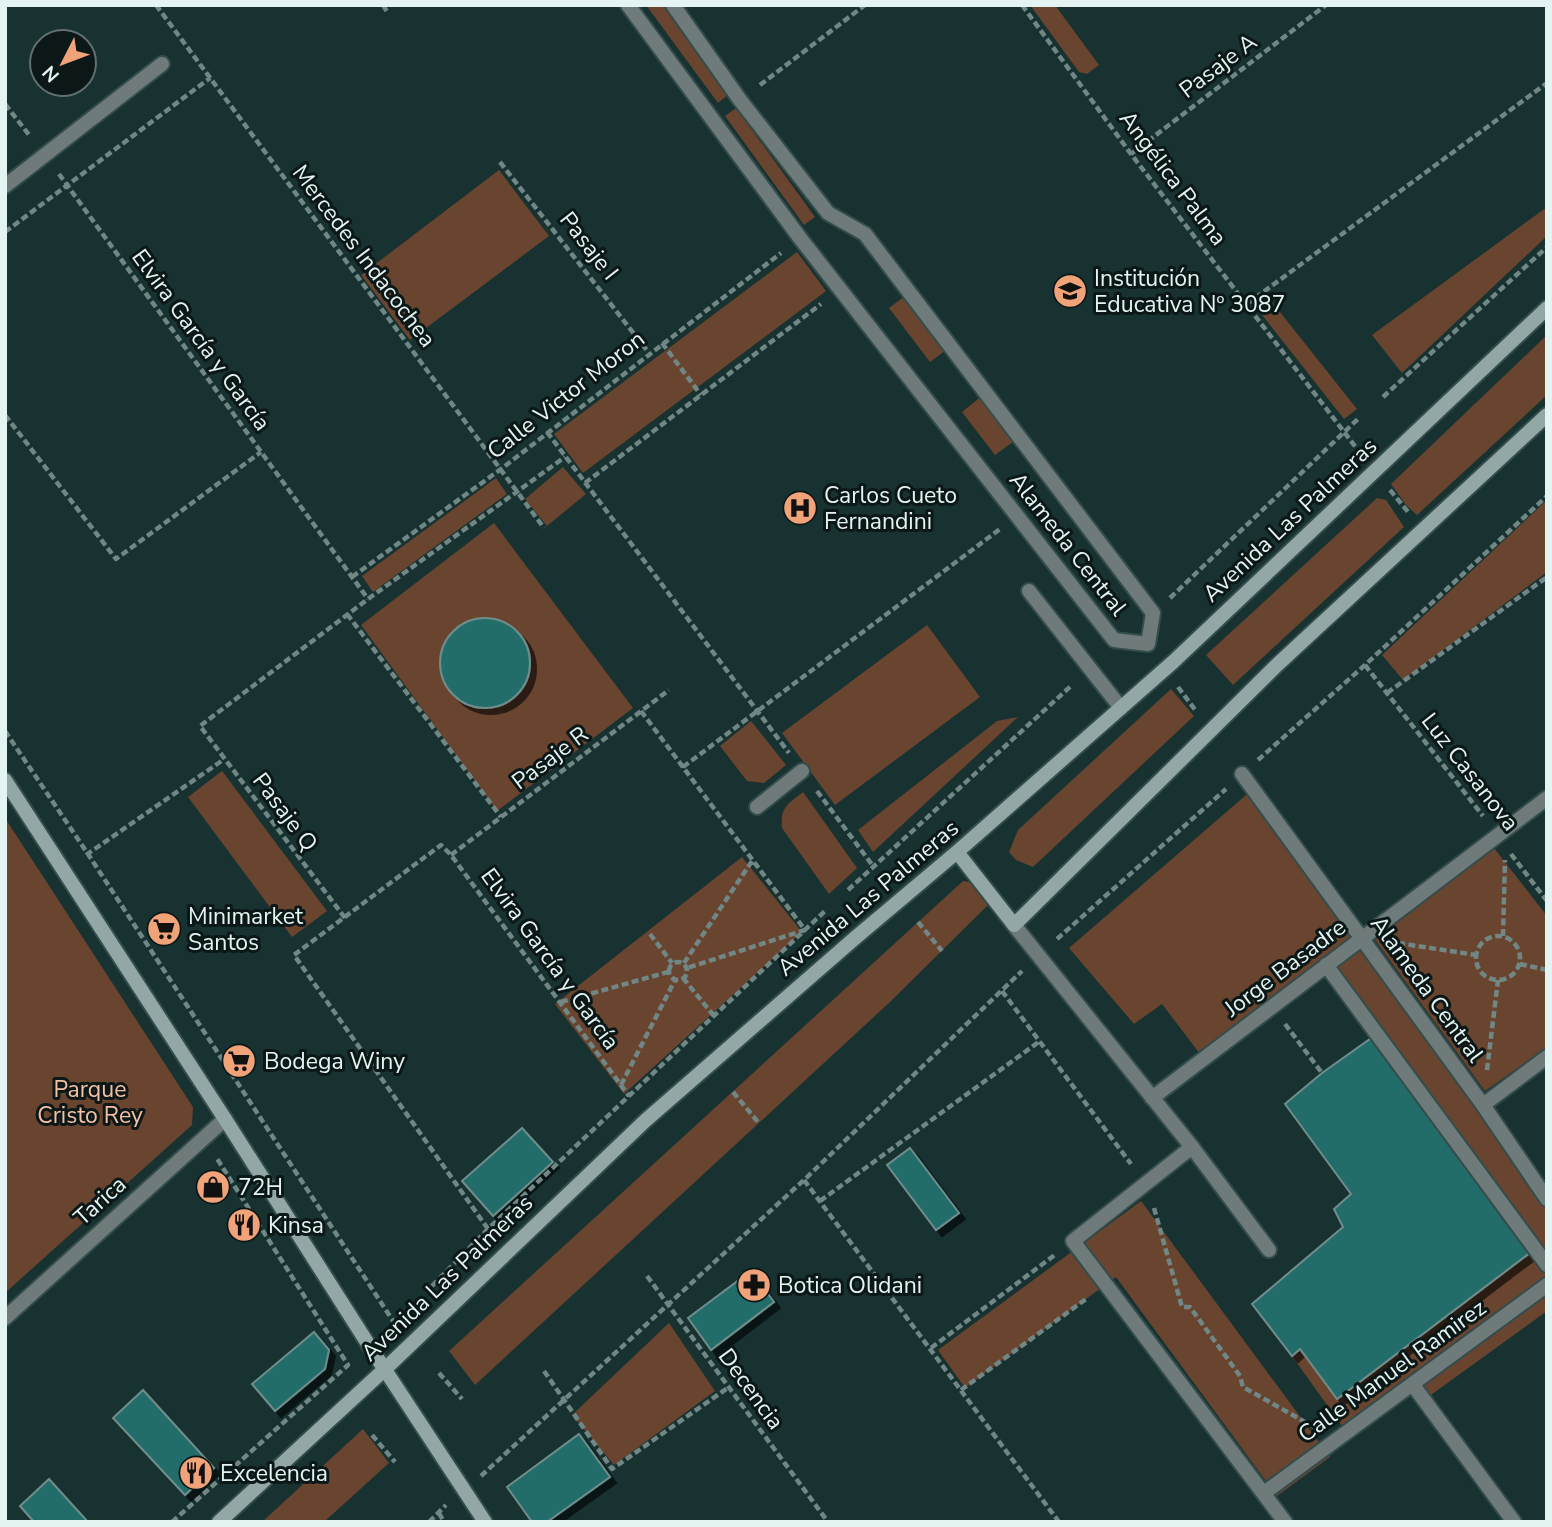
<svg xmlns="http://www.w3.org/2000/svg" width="1552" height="1527" viewBox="0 0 1552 1527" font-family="'Nunito Sans',sans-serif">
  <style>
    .green { fill: #69442f }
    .building { fill: #216d6b; stroke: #708d8b; stroke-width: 2; filter: url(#shadow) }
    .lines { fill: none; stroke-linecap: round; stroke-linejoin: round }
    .lane-casing { stroke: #344d4c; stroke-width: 18 }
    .street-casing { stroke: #344d4c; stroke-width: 18 }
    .secondary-casing { stroke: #344d4c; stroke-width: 18 }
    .path { stroke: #708786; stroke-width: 4.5; stroke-dasharray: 7 3.5; stroke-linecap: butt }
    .lane { stroke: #6e7b7a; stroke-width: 14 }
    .street { stroke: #6e7b7a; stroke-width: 14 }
    .secondary { stroke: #93a7a6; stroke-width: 14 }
    .labels { text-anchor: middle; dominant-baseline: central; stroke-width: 6; stroke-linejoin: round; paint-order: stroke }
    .street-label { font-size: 23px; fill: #e4f4f3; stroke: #0c1717 }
    .poi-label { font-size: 23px; fill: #e4f4f3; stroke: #0c1717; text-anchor: start }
    .park-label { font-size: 23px; fill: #f5c0a4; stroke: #0c1717 }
  </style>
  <defs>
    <filter id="shadow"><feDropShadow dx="6" dy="6" stdDeviation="0" flood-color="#0009"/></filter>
  </defs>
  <rect width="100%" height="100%" fill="#173231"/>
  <!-- green -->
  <path class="green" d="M646,5H664L729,94L718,103Z
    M1030,5H1055L1099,65L1087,74L1079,72Z
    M736,108L815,217L804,225L725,116Z
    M499,170L549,236L410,340L361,275Z
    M1547,207V236L1402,373L1372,335Z
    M797,252L826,291L583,473L554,434Z
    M905,296L946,350L930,362L889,308Z
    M1268,297L1357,409L1344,419L1255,306Z
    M1547,335V395L1417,515L1406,505L1391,484Z
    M983,395L1017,439L995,455L962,412Z
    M563,467L586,494L547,526L525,499Z
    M496,478L507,494L373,592L362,576Z
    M1377,498L1386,500L1404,527L1233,685L1206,655Z
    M1547,500V572L1403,680L1382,655Z
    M494,523L633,708L497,811L361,625Z
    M927,625L980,697L835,805L782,733Z
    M1171,689L1194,716L1033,867L1016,860L1009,852L1018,830Z
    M1018,717L873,852L858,830L997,721Z
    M751,721L786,765L764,783L747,781L720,746Z
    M222,771L327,911L292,937L188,797Z
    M1253,789L1547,1201V1311L1424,1400L1413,1385L1347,1433L1292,1356L1300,1349L1337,1399L1535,1249L1326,966L1203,1058L1162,1004L1134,1024L1069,948Z
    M803,792L857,868L829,894L782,828C780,807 788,804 803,792Z
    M5,818L193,1107L192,1125L5,1293Z
    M1494,848L1547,916V1047L1485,1091L1375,940Z
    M742,857L802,932L624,1094L555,1004Z
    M963,881C980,883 985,890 987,906L890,1002L475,1385L449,1351Z
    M1141,1201L1330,1457L1277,1496L1116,1277L965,1388L938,1350Z
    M669,1323L715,1391L614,1465L572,1415Z
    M363,1429L389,1463L324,1522H262Z"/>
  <!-- building -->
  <path class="building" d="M440 663a45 45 0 1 1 90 0a45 45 0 1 1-90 0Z
    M1377,1034L1535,1249L1337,1399L1300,1349L1292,1356L1252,1304L1343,1227L1334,1209L1351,1194L1285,1104L1322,1073Z
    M522,1128L553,1162L493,1216L462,1181Z
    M910,1148L959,1213L936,1230L887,1165Z
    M751,1271L774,1302L711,1350L688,1318Z
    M314,1332L329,1350L325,1369L275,1411L252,1384Z
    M143,1390L214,1468L185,1495L113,1418Z
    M579,1434L610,1477L547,1522H532L507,1487Z
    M49,1479L88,1522H34L20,1506Z"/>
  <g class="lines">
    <!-- lane casing -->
    <g class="lane-casing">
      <path id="lane" d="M1029,591L1121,708
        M757,807L802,771
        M1014,925L1192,1147L1269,1250"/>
    </g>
    <!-- street casing -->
    <g class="street-casing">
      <path id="street" d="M628,5L800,238L1114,640L1148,644L1153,613L865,234L828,213L740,100L673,5
        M5,186L162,64
        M1242,774L1483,1105L1547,1199
        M1326,965L1547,1265
        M1152,1098L1547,798
        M1483,1105L1547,1057
        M1192,1147L1073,1241L1285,1522
        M5,1318L225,1119
        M1413,1385L1514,1522
        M1264,1493L1547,1285"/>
    </g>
    <!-- secondary casing -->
    <g class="secondary-casing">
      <path id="secondary" d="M5,780L225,1119L370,1347L485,1522
        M957,852L1014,925L1278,664L1547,415
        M219,1522L385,1369L646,1120L855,938L957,852L1173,662L1547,308"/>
    </g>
    <!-- path -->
    <path class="path" d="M156,5L544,528
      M383,5L388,13
      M1022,5L1131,154L1361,454
      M760,85L865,5
      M5,104L30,136
      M1131,154L1326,5
      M500,162L649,353
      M59,174L368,599
      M5,232L210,78
      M1247,304L1547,83
      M662,343L701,395
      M1383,397L1547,247
      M5,415L116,559L261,452
      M547,432L789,753
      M585,483L821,304
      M1390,490L1409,513
      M352,577L501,469L781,253
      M1170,598L1359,418
      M347,614L501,817
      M1365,665L1483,816
      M1178,687L1196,711
      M1387,693L1547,577
      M641,711L805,930L687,968
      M5,731L88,854L397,1327
      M1258,760L1365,665L1547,496
      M683,767L1000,529
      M817,791L873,866
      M1511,854L1547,901
      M86,855L223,760
      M451,855L669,690
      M848,890L1072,685
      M345,918L200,726L368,599L565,457
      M918,922L942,951
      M650,934L672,963
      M1503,936L1505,860
      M1476 958a22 22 0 1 1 44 0a22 22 0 1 1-44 0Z
      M1057,939L1226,789
      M1398,943L1476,955
      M669 971a9 9 0 1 1 18 0a9 9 0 1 1-18 0Z
      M684,963L752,861
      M1520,964L1547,970
      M683,978L714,1016
      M1002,991L1131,1164
      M561,1002L668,972
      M1285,1024L1322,1073
      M1487,1070L1498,980
      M621,1085L675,980
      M733,1092L758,1122
      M804,1180L1059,1522
      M820,1201L1040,1041
      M1154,1208L1182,1307H1190L1240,1376L1243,1387L1314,1427
      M488,1229L294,955L441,845L451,855L629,1096
      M647,1276L828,1522
      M432,1286L488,1229L825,911
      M931,1348L1056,1254
      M544,1371L612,1469L729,1387
      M439,1373L462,1399
      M961,1390L1086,1299
      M372,1435L395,1462
      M481,1476L804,1180L1022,971
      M439,1513L444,1522
      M172,1522L348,1365L216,1157
      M429,1522L446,1505"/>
    <!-- lane -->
    <use href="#lane" class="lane"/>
    <!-- street -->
    <use href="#street" class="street"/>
    <!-- secondary -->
    <use href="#secondary" class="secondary"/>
  </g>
  <!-- icons -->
  <defs>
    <g id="school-disc" transform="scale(1.75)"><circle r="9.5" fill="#f0a278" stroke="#0c1717"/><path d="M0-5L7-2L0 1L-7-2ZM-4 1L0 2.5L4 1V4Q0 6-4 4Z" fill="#111"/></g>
    <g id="hospital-disc" transform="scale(1.75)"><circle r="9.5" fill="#f0a278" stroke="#0c1717"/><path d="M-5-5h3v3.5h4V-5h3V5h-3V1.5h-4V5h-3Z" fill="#111"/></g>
    <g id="supermarket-disc" transform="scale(1.75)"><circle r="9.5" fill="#f0a278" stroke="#0c1717"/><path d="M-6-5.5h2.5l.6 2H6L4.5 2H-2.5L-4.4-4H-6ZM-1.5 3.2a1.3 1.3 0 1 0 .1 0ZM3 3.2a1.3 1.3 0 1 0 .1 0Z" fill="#111"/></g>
    <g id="shop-disc" transform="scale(1.75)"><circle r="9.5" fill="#f0a278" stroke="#0c1717"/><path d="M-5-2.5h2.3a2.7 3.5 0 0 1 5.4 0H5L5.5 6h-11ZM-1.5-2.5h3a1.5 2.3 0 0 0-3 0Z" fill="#111"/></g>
    <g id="restaurant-disc" transform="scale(1.75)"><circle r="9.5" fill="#f0a278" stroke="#0c1717"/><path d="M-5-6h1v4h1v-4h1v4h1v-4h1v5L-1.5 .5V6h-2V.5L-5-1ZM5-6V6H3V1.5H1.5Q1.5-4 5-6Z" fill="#111"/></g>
    <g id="pharmacy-disc" transform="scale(1.75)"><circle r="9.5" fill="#f0a278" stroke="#0c1717"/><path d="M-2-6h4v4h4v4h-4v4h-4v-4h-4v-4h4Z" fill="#111"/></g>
  </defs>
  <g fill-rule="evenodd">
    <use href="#school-disc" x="1070" y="291"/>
    <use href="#hospital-disc" x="800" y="508"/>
    <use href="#supermarket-disc" x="164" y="929"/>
    <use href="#supermarket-disc" x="239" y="1061"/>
    <use href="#shop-disc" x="213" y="1187"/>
    <use href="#restaurant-disc" x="244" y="1225"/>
    <use href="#pharmacy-disc" x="754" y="1285"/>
    <use href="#restaurant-disc" x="196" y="1473"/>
  </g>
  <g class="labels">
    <!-- street labels -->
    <g class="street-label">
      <text transform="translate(1218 66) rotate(-37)">Pasaje A</text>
      <text transform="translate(1173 178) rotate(53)">Angélica Palma</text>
      <text transform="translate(589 246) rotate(52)">Pasaje I</text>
      <text transform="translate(364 256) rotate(53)">Mercedes Indacochea</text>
      <text transform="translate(201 340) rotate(54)">Elvira García y García</text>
      <text transform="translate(566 395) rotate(-38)">Calle Victor Moron</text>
      <text transform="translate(1290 520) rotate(-43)">Avenida Las Palmeras</text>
      <text transform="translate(1068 544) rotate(52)">Alameda Central</text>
      <text transform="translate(550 758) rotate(-37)">Pasaje R</text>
      <text transform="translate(1470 772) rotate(52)">Luz Casanova</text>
      <text transform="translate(285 812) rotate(53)">Pasaje Q</text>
      <text transform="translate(868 898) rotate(-40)">Avenida Las Palmeras</text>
      <text transform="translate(550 959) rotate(54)">Elvira García y García</text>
      <text transform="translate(1285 968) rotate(-37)">Jorge Basadre</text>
      <text transform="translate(1427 989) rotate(54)">Alameda Central</text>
      <text transform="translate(100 1201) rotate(-42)">Tarica</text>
      <text transform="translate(447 1278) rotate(-44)">Avenida Las Palmeras</text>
      <text transform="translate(1392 1371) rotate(-36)">Calle Manuel Ramirez</text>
      <text transform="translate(751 1389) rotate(54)">Decencia</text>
    </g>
    <!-- poi labels -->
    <g class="poi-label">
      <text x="1094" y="278">Institución<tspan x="1094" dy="26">Educativa Nº 3087</tspan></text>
      <text x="824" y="495">Carlos Cueto<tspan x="824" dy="26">Fernandini</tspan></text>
      <text x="188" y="916">Minimarket<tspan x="188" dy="26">Santos</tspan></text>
      <text x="264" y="1061">Bodega Winy</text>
      <text x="238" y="1187">72H</text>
      <text x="268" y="1225">Kinsa</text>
      <text x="778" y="1285">Botica Olidani</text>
      <text x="220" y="1473">Excelencia</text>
    </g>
    <!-- park labels -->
    <g class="park-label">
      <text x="90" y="1089">Parque<tspan x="90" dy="26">Cristo Rey</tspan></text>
    </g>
  </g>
  <!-- border -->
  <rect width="1552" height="1527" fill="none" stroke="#e4f4f3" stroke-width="14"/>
  <!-- north arrow -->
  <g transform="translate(63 63) rotate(228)"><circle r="33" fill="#0c1717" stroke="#626f6f" stroke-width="2"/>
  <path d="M0-5L12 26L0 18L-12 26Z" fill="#f0a278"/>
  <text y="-10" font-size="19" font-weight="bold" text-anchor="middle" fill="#e4f4f3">N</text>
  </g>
</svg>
